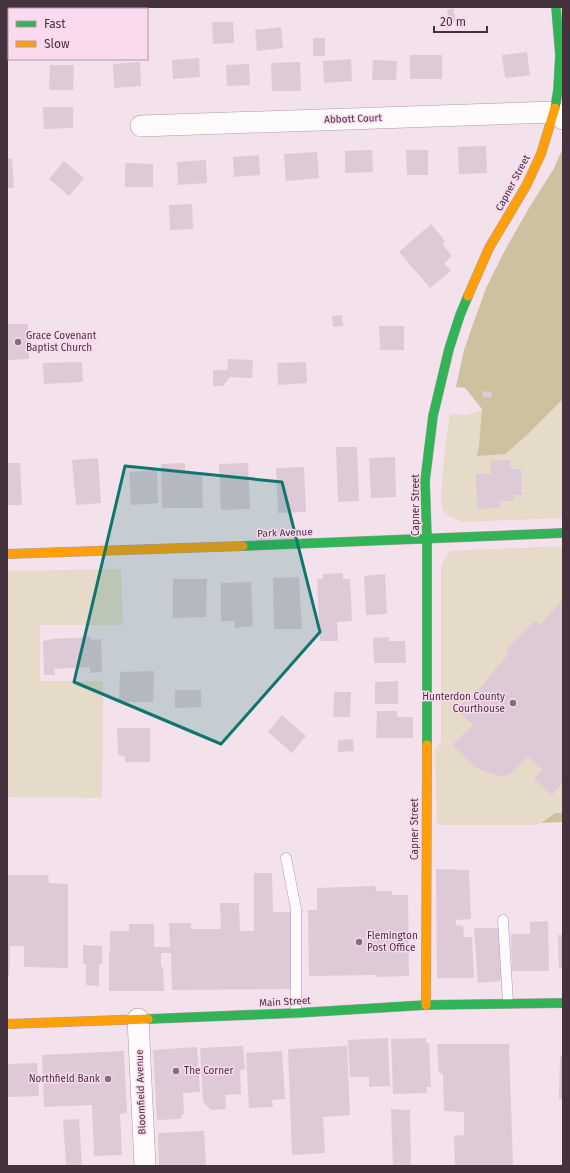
<svg xmlns="http://www.w3.org/2000/svg" width="570" height="1173" viewBox="0 0 570 1173" font-family="'Fira Sans',sans-serif">
  <style>
    .green { fill: #e6dac8 }
    .forest { fill: #cec19f }
    .building { fill: #decad6 }
    .lines { fill: none; stroke-linecap: round; stroke-linejoin: round }
    .lane-casing { stroke: #aa9ba4; stroke-width: 11 }
    .street-casing { stroke: #aa9ba4; stroke-width: 22 }
    .fast-casing { stroke: #aa9ba4; stroke-width: 10 }
    .slow-casing { stroke: #aa9ba4; stroke-width: 10 }
    .lane { stroke: #fdfafc; stroke-width: 10 }
    .street { stroke: #fdfafc; stroke-width: 21 }
    .fast { stroke: #30b455; stroke-width: 9 }
    .slow { stroke: #ff9f0a; stroke-width: 9 }
    .marked { fill: #0f766e; fill-opacity: 0.2; stroke: #0f766e; stroke-width: 3; stroke-linejoin: round }
    .poi-dot { fill: #81707a; stroke: #fbd9ee; stroke-width: 1.5 }
    .labels { text-anchor: middle; dominant-baseline: central; stroke-width: 3; stroke-linejoin: round; paint-order: stroke }
    .street-label { font-size: 10px; fill: #44333d; stroke: #fbd9ee }
    .poi-label { font-size: 10px; fill: #44333d; stroke: #fbd9ee; text-anchor: start }
  </style>
  <rect width="100%" height="100%" fill="#f3e1ec"/>
  <!-- green -->
  <path class="green" d="M563,390V518L462,522L445,514L442,508L441,494L446,440L450,414L465,415Z
    M563,546V813H555L537,825H437L435,750L441,742V566L446,556L451,551Z
    M121,569L123,625H40V681H103L102,798L7,797V571Z"/>
  <!-- forest -->
  <path class="forest" d="M563,148V399L527,435L505,454L477,456L479,446L482,409L465,388L456,387L464,350L471,330L486,288L505,250L529,208L553,170Z
    M555,813H563V822L541,823Z"/>
  <!-- building -->
  <path class="building" d="M453,8L456,21L449,23L447,10Z
    M212,22H233L234,43L213,44Z
    M281,27L283,48L257,51L255,30Z
    M313,38H325V56H313Z
    M527,52L530,75L505,78L502,55Z
    M410,55H442V79H410Z
    M199,58L200,77L173,79L172,60Z
    M351,59L352,81L324,83L323,61Z
    M373,60L397,61L396,80H372Z
    M140,62L141,86L114,88L113,64Z
    M300,62L301,91H272L271,63Z
    M249,64L250,85L227,86L226,65Z
    M50,65H74L73,90H49Z
    M43,107H73V128L44,129Z
    M486,146L487,173L459,174L458,147Z
    M372,150L373,172L345,173V151Z
    M406,150H428V175H407Z
    M317,152L319,178L286,181L284,154Z
    M259,155L260,175L234,177L233,157Z
    M12,158L14,188H7V159Z
    M206,160L207,183L178,185L177,162Z
    M64,161L84,178L69,196L49,179Z
    M125,163L153,164V187H125Z
    M192,204L193,229L170,230L169,205Z
    M431,224L445,241L442,244L452,256L444,263L451,271L430,288L399,252Z
    M342,315L343,326L333,327L332,316Z
    M7,324H28L29,359L7,360Z
    M379,326H404V350H380Z
    M228,359L253,360L252,378L230,377L223,386H213V370H227Z
    M82,362L83,382L44,384L43,363Z
    M306,362L307,383L278,385L277,363Z
    M483,391L492,392L491,398L482,397Z
    M336,447H357L359,501L338,502Z
    M395,457L396,497L371,498L369,458Z
    M98,458L101,503L76,505L72,460Z
    M510,460V469H521L522,495H514V501H500V508L477,509L476,474H491L490,461Z
    M7,463H20L22,505H7Z
    M185,463V473H202L203,508H162L161,464Z
    M248,463L250,509L221,510L219,464Z
    M304,467L306,512L278,513L276,468Z
    M157,470L158,503L131,505L129,472Z
    M343,573V579H350L352,621L337,622L338,641H320L317,579H323V574Z
    M385,574L387,614L366,615L364,576Z
    M299,577L302,629H274L273,578Z
    M173,579H207L206,617L173,618Z
    M251,582L253,626L235,628L234,621H221V583Z
    M563,599V782L552,795L534,779L542,769L528,757L509,775L501,776L489,773L475,767L452,745L473,725L457,710L469,695L473,696L509,653L506,649L535,621L540,625Z
    M91,637V640L101,639L102,672L90,673V667L54,669L55,675H44L43,641L50,640V639Z
    M389,637V641H405L406,663H374L373,638Z
    M154,671L153,702H119L120,672Z
    M398,681V704H375V682Z
    M175,690H201V707L175,708Z
    M334,692H351L350,717H333Z
    M377,711H397V717H413V738H376Z
    M282,715L306,736L292,753L268,732Z
    M117,728H150V762H125V756L118,755Z
    M353,739L354,751L338,752V740Z
    M436,869L469,870L471,919L456,920V925L463,926L464,937H472L474,978H437Z
    M254,873H272L273,912H292V989L172,990L171,953H161V967H163L164,991H109V951H110V931H129V924H154V947H170L169,923H191V929H221L220,903H239L240,931H254Z
    M7,875H48L49,883L68,884V968L24,967V946H10L9,976H7Z
    M375,886L376,891H392V895H408L409,976L378,977L377,975L309,976L308,910H317V888Z
    M548,921L549,971H512L511,934H530V922Z
    M474,928H501L502,979L499,981L478,983Z
    M558,935H563V968H559Z
    M83,945L102,946V964H99V986L86,985V964H83Z
    M388,1038L390,1086L369,1087V1077H350L348,1040Z
    M426,1038V1043H429L431,1087H427V1093L393,1094L391,1039Z
    M437,1044H509L513,1166H455L454,1136L464,1135V1112L444,1111L443,1074L439,1073Z
    M243,1046L245,1069L240,1070L241,1094L225,1095L226,1109L211,1110L203,1102L200,1048Z
    M347,1046L350,1115L323,1117L325,1153L292,1155L288,1049Z
    M197,1047L200,1092L183,1093L184,1113L180,1119L157,1120L153,1050Z
    M124,1051L127,1113L120,1114L122,1155L94,1156L92,1105L44,1107L42,1055Z
    M282,1051L285,1099L272,1100L273,1107L249,1108L246,1053Z
    M560,1056H563V1099H559Z
    M37,1063L39,1096L7,1097V1064Z
    M391,1109L410,1110L411,1166H393Z
    M79,1119L82,1166H66L63,1120Z
    M204,1131L206,1166H159L158,1133Z"/>
  <g class="lines">
    <!-- lane casing -->
    <g class="lane-casing">
      <path id="lane" d="M286,858L296,909V1013
        M503,920L508,1003"/>
    </g>
    <!-- street casing -->
    <g class="street-casing">
      <path id="street" d="M141,126L554,112L563,119
        M138,1019L145,1166"/>
    </g>
    <!-- fast casing -->
    <g class="fast-casing">
      <path id="fast" d="M555,108L558,90L560,55L556,7
        M243,546L563,533
        M427,745V539L425,481L433,416L449,349L460,315L468,296
        M148,1019L296,1013L426,1005L563,1003"/>
    </g>
    <!-- slow casing -->
    <g class="slow-casing">
      <path id="slow" d="M468,296L489,248L526,186L541,154L555,108
        M7,554L243,546
        M426,1005L427,745
        M7,1024L148,1019"/>
    </g>
    <!-- lane -->
    <use href="#lane" class="lane"/>
    <!-- street -->
    <use href="#street" class="street"/>
    <!-- fast -->
    <use href="#fast" class="fast"/>
    <!-- slow -->
    <use href="#slow" class="slow"/>
  </g>
  <!-- marked area -->
  <path class="marked" d="M125,466L282,482L320,632L221,744L74,682Z"/>
  <!-- markers -->
  <g class="poi-dot">
    <circle cx="18" cy="342" r="4"/>
    <circle cx="513" cy="703" r="4"/>
    <circle cx="359" cy="942" r="4"/>
    <circle cx="176" cy="1071" r="4"/>
    <circle cx="108" cy="1079" r="4"/>
  </g>
  <g class="labels">
    <!-- street labels -->
    <g class="street-label">
      <text transform="translate(353 119) rotate(-2)">Abbott Court</text>
      <text transform="translate(513 183) rotate(-62)">Capner Street</text>
      <text transform="translate(416 505) rotate(-90)">Capner Street</text>
      <text transform="translate(285 533) rotate(-2)">Park Avenue</text>
      <text transform="translate(415 829) rotate(-90)">Capner Street</text>
      <text transform="translate(285 1002) rotate(-3)">Main Street</text>
      <text transform="translate(141 1092) rotate(-92)">Bloomfield Avenue</text>
    </g>
    <!-- poi labels -->
    <g class="poi-label">
      <text x="26" y="336">Grace Covenant<tspan x="26" dy="12">Baptist Church</tspan></text>
      <text x="505" y="697" text-anchor="end">Hunterdon County<tspan x="505" dy="12">Courthouse</tspan></text>
      <text x="367" y="936">Flemington<tspan x="367" dy="12">Post Office</tspan></text>
      <text x="184" y="1071">The Corner</text>
      <text x="100" y="1079" text-anchor="end">Northfield Bank</text>
    </g>
  </g>
  <!-- border -->
  <rect width="570" height="1173" fill="none" stroke="#44333d" stroke-width="16"/>
  <!-- legend -->
  <rect x="8" y="8" width="140" height="52" fill="#fbd9ee" stroke="#b297a7"/>
  <rect x="16" y="21" width="20" height="6" fill="#30b455" stroke="#b297a7"/>
  <text x="44" y="28" font-size="12" fill="#44333d">Fast</text>
  <rect x="16" y="41" width="20" height="6" fill="#ff9f0a" stroke="#b297a7"/>
  <text x="44" y="48" font-size="12" fill="#44333d">Slow</text>
  <!-- scale -->
  <path d="M434 26v6h53v-6" fill="none" stroke="#44333d" stroke-width="2"/>
  <text x="440" y="26" font-size="12" fill="#44333d" stroke="#fbd9ee" stroke-width="3" paint-order="stroke">20 m</text>
</svg>
